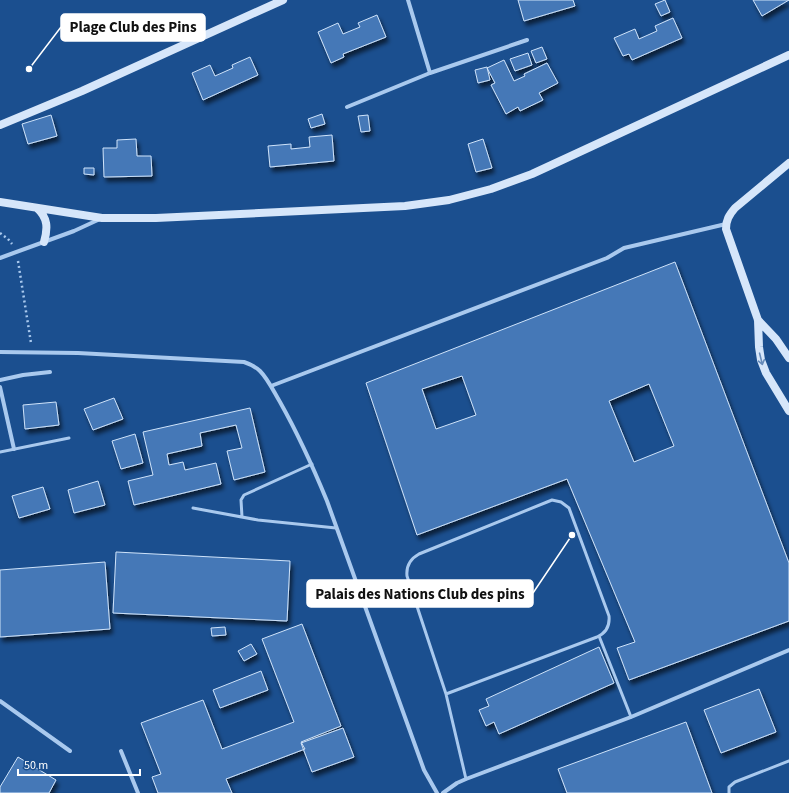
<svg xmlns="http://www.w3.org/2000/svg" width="789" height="793" viewBox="0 0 789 793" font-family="'Source Sans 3',sans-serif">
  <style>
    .building { fill: #4478b7; stroke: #cfe3fa; fill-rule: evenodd; filter: url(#shadow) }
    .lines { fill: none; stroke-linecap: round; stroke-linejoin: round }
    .path { stroke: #a9c9ee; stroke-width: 2.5; stroke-dasharray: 2 3; stroke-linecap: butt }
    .lane { stroke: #a9c9ee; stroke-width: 3 }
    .street { stroke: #a9c9ee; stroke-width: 4 }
    .secondary { stroke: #d6e6fa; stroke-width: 8 }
    .oneway { stroke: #668bba }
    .leader { fill: none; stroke: #fff; stroke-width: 1.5 }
    .callout-dot { fill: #fff; stroke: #1b4f8f; stroke-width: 1.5 }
    .callout { fill: #fff; stroke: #fff; stroke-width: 1.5 }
    .callout-label { font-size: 15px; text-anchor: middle; font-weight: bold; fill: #111 }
  </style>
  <defs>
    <filter id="shadow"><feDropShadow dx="2.5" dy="4.5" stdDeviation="2" flood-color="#0009"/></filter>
  </defs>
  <rect width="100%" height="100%" fill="#1b4f8f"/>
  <!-- building -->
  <path class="building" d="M518,0H573L575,6L524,21Z
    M665,0L670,12L661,16L655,4Z
    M753,0H789L762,16Z
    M377,15L386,37L343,54L344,57L331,63L318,32L338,23L343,34L360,27L358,23Z
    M673,18L682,38L632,60L629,54L623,56L614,38L635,29L639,39L657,31L655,26Z
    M542,47L547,59L536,63L531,51Z
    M528,53L532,65L515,71L510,59Z
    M250,57L258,75L203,100L192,73L210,65L215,76L233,68L232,65Z
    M504,60L514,81L525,76L524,74L547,63L558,83L539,93L543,100L520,111L518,107L506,114L491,85L495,83L487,68Z
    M487,67L490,80L478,83L475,70Z
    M322,114L325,124L311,128L308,119Z
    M51,115L57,136L28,144L22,124Z
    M368,115L370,131L361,132L358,116Z
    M332,135L334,161L270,167L268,146L291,144V149L310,147L309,137Z
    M136,139L137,156H151L152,176L104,177L103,148H117V140Z
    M483,139L492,168L476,172L468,144Z
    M84,168H94V175L84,174Z
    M675,262L789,563V621L629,680L617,648L635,642L567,479L417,535L366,383ZM462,376L476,415L436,429L422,389ZM649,384L674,446L634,462L609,401Z
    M114,398L123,419L93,430L84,409Z
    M56,402L59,425L25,429L23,405Z
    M250,408L265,472L234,480L227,451L242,448L236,425L200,433L202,446L167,454L169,465L183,462L185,470L216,463L221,484L134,505L128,481L153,475L143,432Z
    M135,434L143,463L121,469L112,441Z
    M98,481L105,505L74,513L68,490Z
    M43,487L50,509L19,518L12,496Z
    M116,552L290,561L287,621L113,613Z
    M105,562L110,629L0,637V570Z
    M302,624L341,726L301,742L305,749L226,779L232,793H158L152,777L161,774L141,723L203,700L222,749L294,722L262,639Z
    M225,627L226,635L212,636L211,628Z
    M251,644L257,654L244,661L238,651Z
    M599,647L614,683L499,734L494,722L486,726L479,710L489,706L486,699Z
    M261,671L268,690L220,708L213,690Z
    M759,689L776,732L721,753L704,710Z
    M686,722L712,793H567L558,769Z
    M343,728L354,757L312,772L301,743Z
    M18,757L56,780L49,793H0V787Z"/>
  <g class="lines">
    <!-- path -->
    <path class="path" d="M0,233L8,239L12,244
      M18,261L31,343"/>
    <!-- lane -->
    <path class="lane" d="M0,452L69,438
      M552,500L561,502L569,508L609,616C610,626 606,633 597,637L446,694L407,576C406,566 410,559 419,554Z
      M193,508L258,520L336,528
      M242,517L241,500L244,495L312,464
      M599,636L631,717
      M446,694L466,779
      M729,793V787L735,782L789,761"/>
    <!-- street -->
    <path class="street" d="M408,0L430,73L527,40
      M347,107L430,73
      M0,258L74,231L100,219
      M0,352L78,353L244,362C250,364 255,366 260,371C268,379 274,392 280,402C298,434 313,467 327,501L424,770L437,793
      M0,380L23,375L50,372
      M271,386L607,258L624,248L726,224
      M0,387L14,449
      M0,701L70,751
      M121,751L138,793
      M443,793L457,783L466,779L631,717L789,650"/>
    <!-- secondary -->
    <path class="secondary" d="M0,125L82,91L283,0
      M789,163L735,208C729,215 726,220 726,229L758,320L759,347L761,360L766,373L789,411
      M0,202L102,218H156L405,206L449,200L491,189L532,174L789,55
      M37,208C48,218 48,228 44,242
      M758,320L776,339L789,358"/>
  </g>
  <!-- one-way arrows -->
  <defs><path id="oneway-shaft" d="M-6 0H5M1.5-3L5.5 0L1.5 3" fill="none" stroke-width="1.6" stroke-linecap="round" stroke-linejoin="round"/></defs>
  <use class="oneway" href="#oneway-shaft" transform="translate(761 359) rotate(76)"/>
  <!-- callouts -->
  <path class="leader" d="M29 69L61 27M572 535L533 593"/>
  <g class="callout-dot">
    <circle cx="29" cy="69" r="4"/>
    <circle cx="572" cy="535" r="4"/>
  </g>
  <g class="callout">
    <rect x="61" y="14" width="144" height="27" rx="4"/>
    <rect x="307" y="580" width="226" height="27" rx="4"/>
  </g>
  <g class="callout-label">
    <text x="133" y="32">Plage Club des Pins</text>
    <text x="420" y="599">Palais des Nations Club des pins</text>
  </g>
  <!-- scale -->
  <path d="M18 769v6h122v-6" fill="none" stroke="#ffffff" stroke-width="2"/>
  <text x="24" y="769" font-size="12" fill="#ffffff" stroke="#1b4f8f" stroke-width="3" paint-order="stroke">50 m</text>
</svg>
